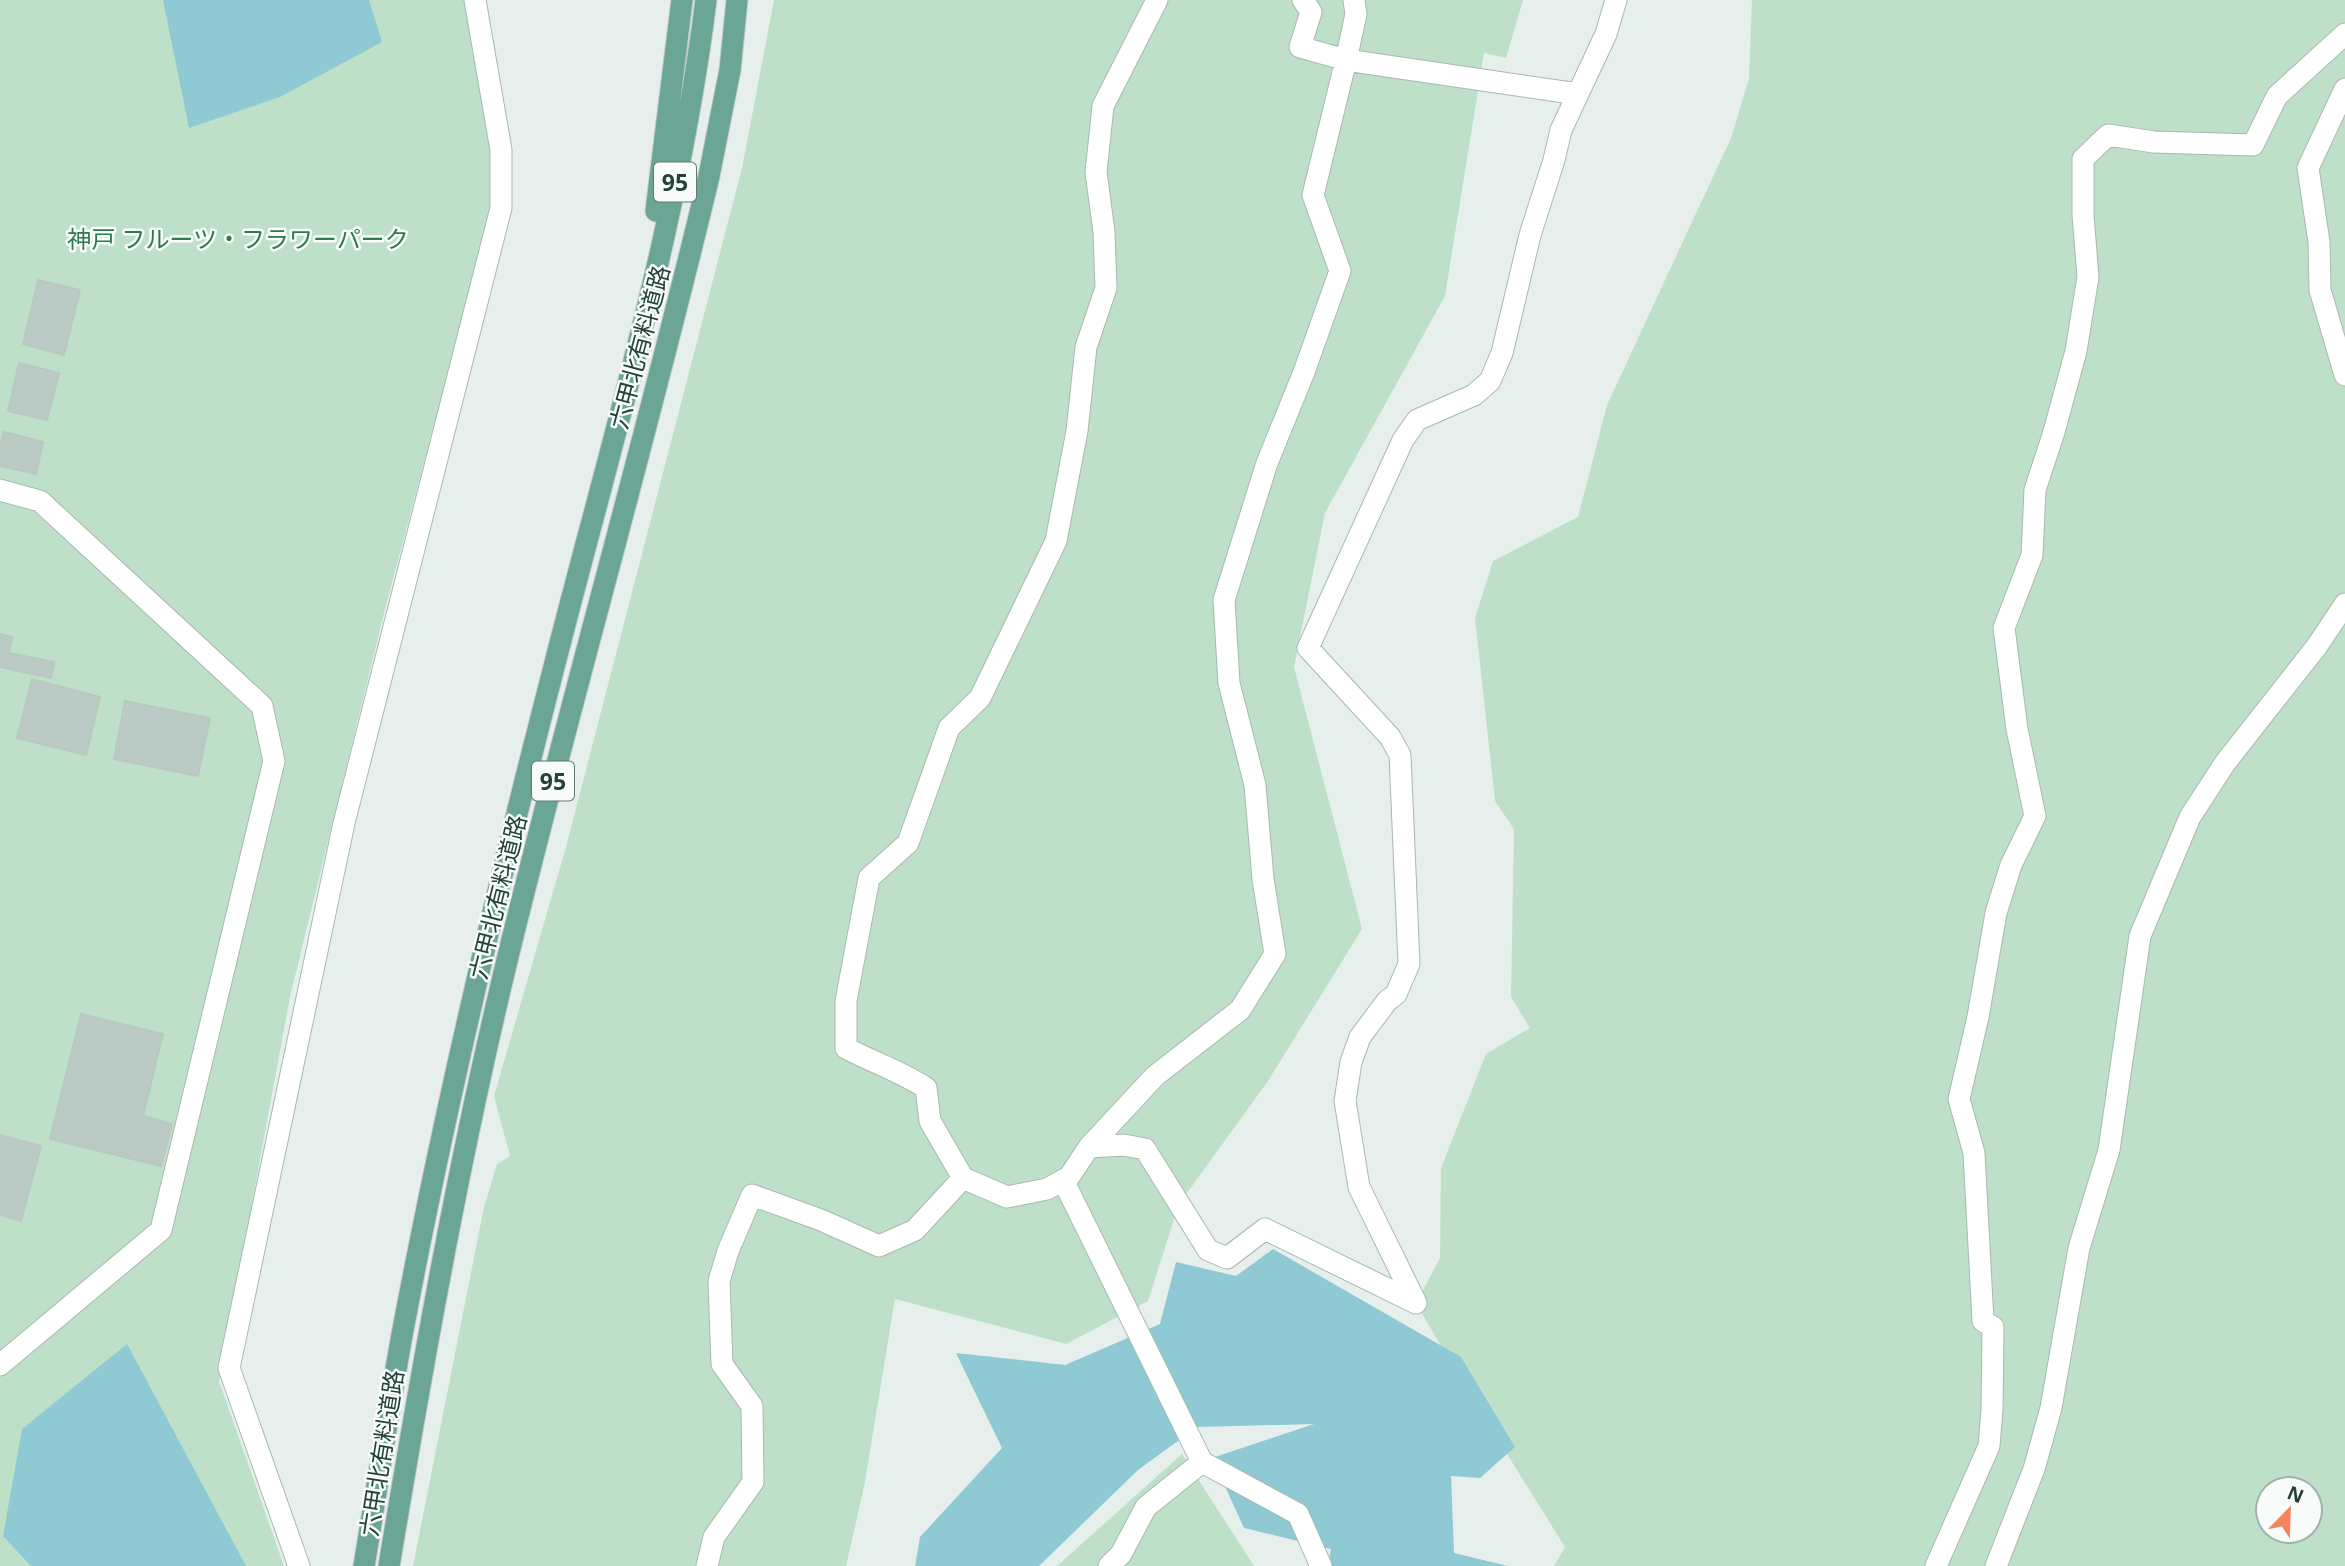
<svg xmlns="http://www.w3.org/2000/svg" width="2345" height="1566" viewBox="0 0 2345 1566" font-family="'Noto Sans','Noto Sans JP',sans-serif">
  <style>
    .green { fill: #bfe0c8; fill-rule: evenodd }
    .water { fill: #8ec9d4 }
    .building { fill: #bbcac4; stroke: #b8c9c2; stroke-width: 2 }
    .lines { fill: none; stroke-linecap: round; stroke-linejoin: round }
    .minor-casing { stroke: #a8b8b2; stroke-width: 23 }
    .major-casing { stroke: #c2cac8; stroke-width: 23 }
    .minor { stroke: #fff; stroke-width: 21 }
    .major { stroke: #6aa596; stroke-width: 21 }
    .labels { text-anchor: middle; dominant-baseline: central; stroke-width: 5; stroke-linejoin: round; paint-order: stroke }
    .shield { fill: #f7fbf9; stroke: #637a73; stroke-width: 2 }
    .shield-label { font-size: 23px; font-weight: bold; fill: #24423a }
    .park-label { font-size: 24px; fill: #2d7a4b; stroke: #f7fbf9 }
    .street-label { font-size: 24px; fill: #24423a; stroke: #f7fbf9 }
  </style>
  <rect width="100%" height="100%" fill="#e6efeb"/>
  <!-- green -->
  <path class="green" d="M0,0H470L494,151L491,211L385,609L290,997L219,1381L284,1566H0Z
    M774,0H1523L1506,58L1484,53L1445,296L1325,513L1294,667L1362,929L1268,1081L1179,1204L1148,1301L1066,1344L895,1299L864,1487L846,1566H413L484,1207L497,1164L510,1156L494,1096L566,847L742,168Z
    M1752,0H2345V1566H1554L1565,1547L1459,1377L1416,1303L1440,1258L1441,1168L1486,1054L1530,1028L1511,997L1514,829L1495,801L1475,618L1493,561L1578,517L1607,405L1731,138L1749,79ZM2268,1489H2310V1531H2268Z
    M1182,1454L1254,1566H1057Z"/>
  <!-- water -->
  <path class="water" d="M163,0H369L382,42L280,97L189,128Z
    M1273,1249L1461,1357L1515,1447L1480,1478L1451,1476L1454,1553L1508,1566H1328L1331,1549L1244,1528L1212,1458L1314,1424L1197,1427L1138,1470L1039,1566H915L920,1537L1002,1448L956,1353L1065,1365L1160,1324L1176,1262L1236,1276Z
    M127,1344L246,1566H31L3,1536L22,1429Z"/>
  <!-- building -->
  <path class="building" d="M38,280L80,290L64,355L23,344Z
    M19,363L59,373L47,420L8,411Z
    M4,432L43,442L36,474L0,466V448Z
    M0,634L12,637L9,653L54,662L51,678L0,667Z
    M32,679L100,697L86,755L17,738Z
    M125,701L210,718L198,776L114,759Z
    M81,1014L163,1034L143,1116L172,1124L161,1166L50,1139Z
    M0,1135L41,1146L21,1221L0,1215Z"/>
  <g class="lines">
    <!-- minor casing -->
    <g class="minor-casing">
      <path id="minor" d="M1157,0L1103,106L1096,172L1104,232L1106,288L1086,347L1077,431L1056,541L980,698L949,728L908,843L869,878L846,1001V1048C872,1062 900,1071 926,1088L930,1121L963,1178L1007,1197L1047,1189L1069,1177L1089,1147L1124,1145L1145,1149L1208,1250L1227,1258L1265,1229L1416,1303L1359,1187L1345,1101L1351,1062L1360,1037L1387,1001L1396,994L1409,964L1400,755L1390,737L1308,648L1403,440L1417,420L1474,395L1490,381L1502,353L1530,235L1554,160L1561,130L1606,34L1616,0
        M1303,0L1311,12L1300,47L1346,60L1578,94
        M2345,89L2308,168L2319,242L2320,290L2345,375
        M0,490L40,501L262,706L274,761L161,1230L0,1365
        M1089,1147L1155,1076L1240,1010L1275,954L1263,879L1255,785L1229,683L1224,600L1267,463L1304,372L1340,271L1313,195L1346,60L1356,14L1354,0
        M1063,1180L1202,1462
        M299,1566L229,1368L344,823L501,208V150L475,0
        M707,1566L714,1537L753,1482L752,1406L722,1364L719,1281L728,1251L752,1195L821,1220L879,1246L915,1230L963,1178
        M1109,1566L1121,1554L1146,1507L1202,1462L1298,1514L1321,1566
        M1936,1566L1989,1446L1992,1410L1993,1327L1983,1321L1974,1153L1959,1099L1978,1017L1996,913L2011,865L2035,816L2017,729L2004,628L2032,555L2035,490L2054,432L2076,351L2088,277L2083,215V159L2108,135L2154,142L2253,145L2277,96L2345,34
        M1996,1566L2034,1469L2051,1408L2079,1248L2109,1150L2140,936L2190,817L2225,763L2317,646L2345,604"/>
    </g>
    <!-- major casing -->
    <g class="major-casing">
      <path id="major" d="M656,211L682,0
        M364,1566C377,1489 388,1412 402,1335C444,1111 497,888 554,667C610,446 678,227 706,0
        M389,1566C424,1356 461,1147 512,940C575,685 648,432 709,176L730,70L737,0"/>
    </g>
    <!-- minor -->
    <use href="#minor" class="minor"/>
    <!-- major -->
    <use href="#major" class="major"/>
  </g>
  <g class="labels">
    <!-- shield labels -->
    <g class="shield">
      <rect x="654" y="162.5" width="42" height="39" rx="5"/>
      <rect x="532" y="761.5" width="42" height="39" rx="5"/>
    </g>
    <g class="shield-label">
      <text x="675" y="182">95</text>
      <text x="553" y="781">95</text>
    </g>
    <!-- park labels -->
    <g class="park-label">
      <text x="238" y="238">神戸 フルーツ・フラワーパーク</text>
    </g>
    <!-- street labels -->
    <g class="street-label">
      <text transform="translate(639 347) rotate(-75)">六甲北有料道路</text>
      <text transform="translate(497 897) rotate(-76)">六甲北有料道路</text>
      <text transform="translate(381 1453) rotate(-81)">六甲北有料道路</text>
    </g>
  </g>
  <!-- north arrow -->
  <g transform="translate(2289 1510) rotate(23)"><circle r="33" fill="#f7fbf9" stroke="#a3b1ad" stroke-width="2"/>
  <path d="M0-5L12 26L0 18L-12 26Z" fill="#f4845f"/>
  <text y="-10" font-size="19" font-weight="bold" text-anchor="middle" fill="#24423a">N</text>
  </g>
</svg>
